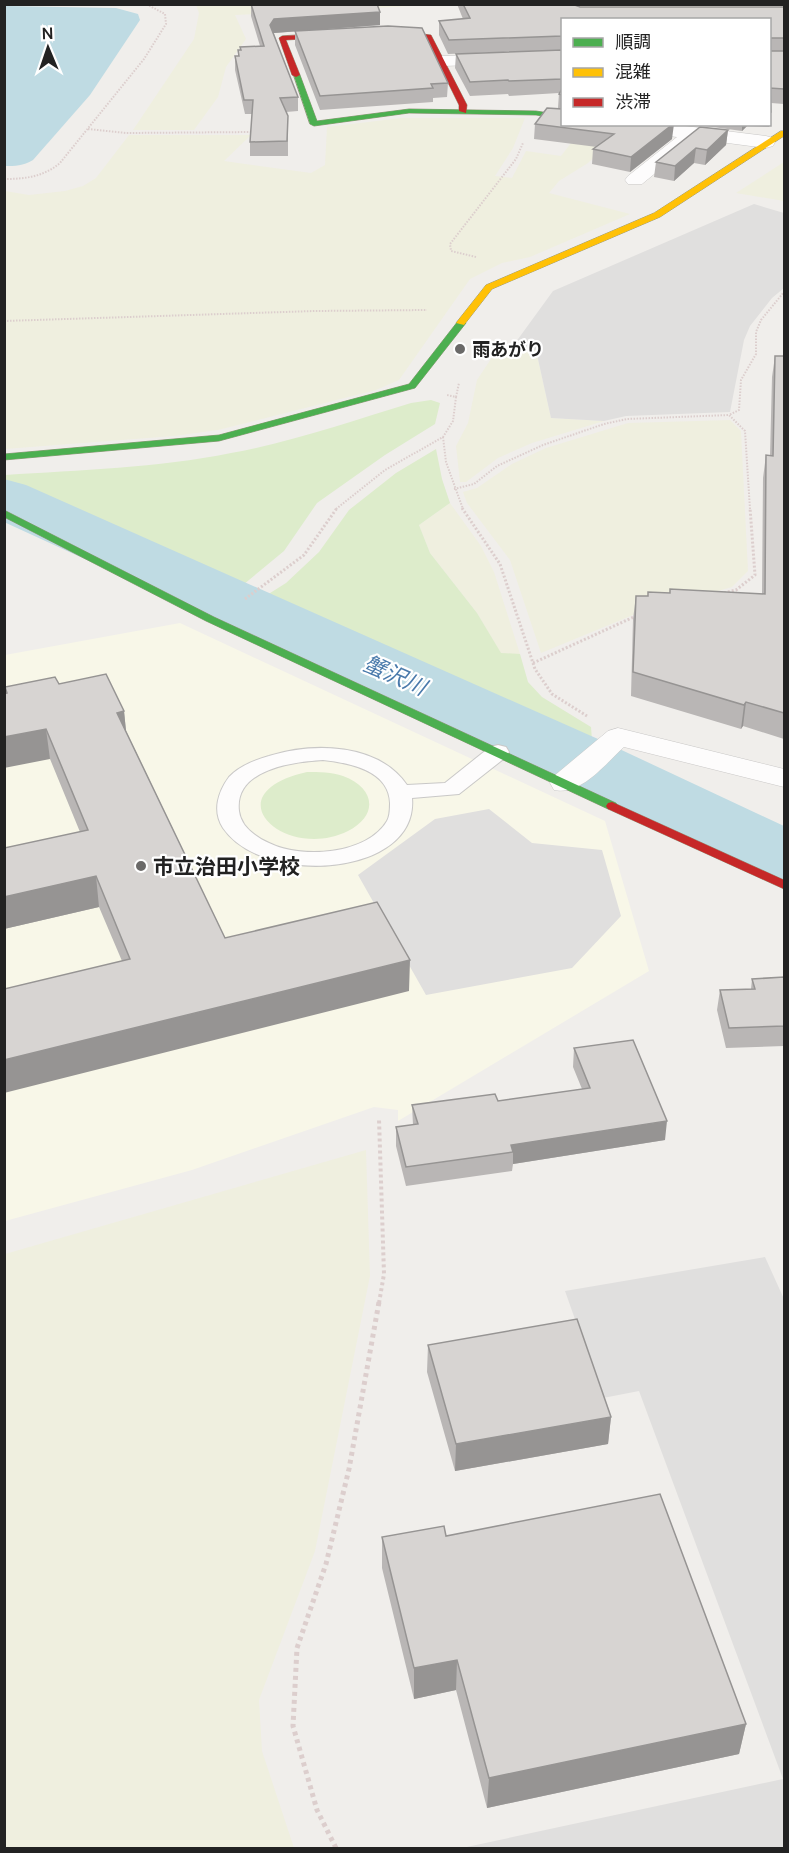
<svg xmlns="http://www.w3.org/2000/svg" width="789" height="1853" viewBox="0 0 789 1853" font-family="Manrope,'Noto Sans JP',sans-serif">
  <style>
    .education { fill: #f8f7e8 }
    .farmland { fill: #efefdf }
    .grass { fill: #ddeccb }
    .parking { fill: #e0dfde }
    .water { fill: #bfdbe3 }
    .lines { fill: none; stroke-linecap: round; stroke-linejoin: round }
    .river { fill: #bfdbe3; fill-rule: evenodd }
    .lane-casing { stroke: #c9c8c7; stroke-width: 2 }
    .street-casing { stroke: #c9c8c7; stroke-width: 1 }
    .fast-casing { stroke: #999a82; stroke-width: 1 }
    .slow-casing { stroke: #999a82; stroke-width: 1 }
    .jam-casing { stroke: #999a82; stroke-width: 1 }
    .path-far3 { stroke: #dccecd; stroke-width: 2; stroke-dasharray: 1.5 1.5; stroke-linecap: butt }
    .path-far2 { stroke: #dccecd; stroke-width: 3; stroke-dasharray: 2 2; stroke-linecap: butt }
    .path-far1 { stroke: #dccecd; stroke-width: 4; stroke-dasharray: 3 3; stroke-linecap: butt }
    .path { stroke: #dccecd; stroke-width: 5; stroke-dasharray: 4 4; stroke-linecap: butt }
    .lane { fill: #fdfcfc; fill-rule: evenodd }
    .street { fill: #fdfcfc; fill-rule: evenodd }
    .fast { fill: #4caf50; fill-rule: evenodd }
    .slow { fill: #ffc107; fill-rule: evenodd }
    .jam { fill: #c62828; fill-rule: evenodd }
    .wall { fill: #b9b6b5 }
    .shaded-wall { fill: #969493 }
    .building { fill: #d7d4d2; stroke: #969493; stroke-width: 1.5 }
    .poi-dot { fill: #6a6968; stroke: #fff; stroke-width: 2 }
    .labels { text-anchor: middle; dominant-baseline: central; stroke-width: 4.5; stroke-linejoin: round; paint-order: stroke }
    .far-poi-label { font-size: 18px; font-weight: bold; fill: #222; stroke: #fff; text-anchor: start }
    .poi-label { font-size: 21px; font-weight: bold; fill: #222; stroke: #fff; text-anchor: start }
    .water-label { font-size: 22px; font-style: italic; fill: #4a7aab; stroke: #fff }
  </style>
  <rect width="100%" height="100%" fill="#f0eeeb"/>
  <!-- education -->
  <path class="education" d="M180,623L605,821L649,971L398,1121V1110L374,1107L192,1170L5,1221V655Z"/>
  <!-- farmland -->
  <path class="farmland" d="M196,5H431L235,15L246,39L226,67L218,97L194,130H133L194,39L199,13Z
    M401,118H525L513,148L495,176L512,178L526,151L561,156L585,125L624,130L588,163L559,181L549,193L630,214L530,257L502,263L470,279L399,380L376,390L218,430L174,436L5,449V191L29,195L65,191L83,186L96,178L129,135H251L224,161L311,173L325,165L327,127Z
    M784,162V201L736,193Z
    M513,346L536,350L551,418L604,421L532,443L498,458L466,482H460L456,446L468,423L477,380L497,350Z
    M730,420L741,431L748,571L732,587L633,615L541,653L510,560L467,503L463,492L477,488L512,464L546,448L628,423Z
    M450,503L481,546L494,572L520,654H501L477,613L430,553L419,525Z
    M366,1150L370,1276L315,1551L259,1700L262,1751L294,1848H5V1254Z"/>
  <!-- grass -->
  <path class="grass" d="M431,400L440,403L435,424L385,455L317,503L284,551L238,589L30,496L5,486V475C80,470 157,468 231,453C292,442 352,421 411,403Z
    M436,449L442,479L450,503L419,525L430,553L477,613L501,653L520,654L528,682L542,697L591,727L592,740L584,747L259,600L286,583L319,552L349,510L396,473Z
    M307,772C319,772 332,772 343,776C375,788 379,815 348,831C286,862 210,794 307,772Z"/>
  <!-- parking -->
  <path class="parking" d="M754,204L784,213V288L772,298L750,326L744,340L730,412L626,416L604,421L551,418L536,350L513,346L553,291Z
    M489,809L532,843L602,850L621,916L572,968L426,995L358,875L435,819Z
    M765,1257L784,1299V1848H462L783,1779L639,1391L603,1398L565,1291Z"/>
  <!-- water -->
  <path class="water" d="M5,6L116,8L138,14L140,20L90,95L33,160C23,166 15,166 5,166Z"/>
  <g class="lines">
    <!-- river -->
    <path class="river" d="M4,479L26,485L598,739L784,826V881L756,874L546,771L4,522Z"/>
    <!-- lane casing -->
    <g class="lane-casing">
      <path id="lane" d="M498,745L506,747L509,752L506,757L459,794L412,798C419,877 263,887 223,828C212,811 218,792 229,777C239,766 255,760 269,756C314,742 378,743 407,785L445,783L490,747ZM323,760C349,763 389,770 390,803C390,808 390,816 387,821C367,855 301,859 269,843C256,837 241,827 239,811C234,769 293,762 323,760Z"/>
    </g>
    <!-- street casing -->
    <g class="street-casing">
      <path id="street" d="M562,52V62L443,66L437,65L434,61L437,57L443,56Z
        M610,124H669L766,136L773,138L775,142L773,146L766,148L697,139L642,184H628L625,180L628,176L677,137L619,130L612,128Z
        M618,728L784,769V787L624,747C605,764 581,796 554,790L550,783L554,776L608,731Z"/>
    </g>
    <!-- fast casing -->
    <g class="fast-casing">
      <path id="fast" d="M293,73L300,75L317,121L409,109L536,111L562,115V119L536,115L409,113L314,126L310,124Z
        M461,320L466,323L415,388L219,441L4,460V454L219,435L409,384L458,321Z
        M4,510L214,617L616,803L618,806L616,809H608L206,621L4,517Z"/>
    </g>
    <!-- slow casing -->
    <g class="slow-casing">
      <path id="slow" d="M781,131H784V136L660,217L492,289L464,325L456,323L486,285L654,213Z"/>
    </g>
    <!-- jam casing -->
    <g class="jam-casing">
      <path id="jam" d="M388,30L431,35L467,105L466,113L459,111V105L426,38L388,34L286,40L300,75L296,77L292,75L279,38L282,36Z
        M612,802L784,880V889L608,809L606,806L608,803Z"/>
    </g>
    <!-- path-far3 -->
    <path class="path-far3" d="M88,129L126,133L254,132
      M4,179C25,179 43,177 60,163L144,59L166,24L165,14L146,4
      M476,257L451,251L450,244L516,159L523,143
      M4,321L315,311L427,310
      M456,397L459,383
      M443,437L446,462L463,509
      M454,489L474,484L497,466L543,445L604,424L627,419L729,415
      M336,509L385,470L443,437L453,421L456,397L447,395
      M750,509L745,431L729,415L739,410L741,380L756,354V332L761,320L784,292"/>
    <!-- path-far2 -->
    <path class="path-far2" d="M462,508L500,564L535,669L552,694L587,716
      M724,593L736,590L755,575L750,508
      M245,599L304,555L337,508
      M533,663L636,616"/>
    <!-- path-far1 -->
    <path class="path-far1" d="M379,1303L384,1274L379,1119"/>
    <!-- path -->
    <path class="path" d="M336,1848L317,1810L293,1726L297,1648L326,1564L349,1469L379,1302"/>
    <!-- lane -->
    <use href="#lane" class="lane"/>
    <!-- street -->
    <use href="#street" class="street"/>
    <!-- fast -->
    <use href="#fast" class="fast"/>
    <!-- slow -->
    <use href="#slow" class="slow"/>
    <!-- jam -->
    <use href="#jam" class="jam"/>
  </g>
  <!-- wall -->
  <path class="wall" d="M251,4H377L380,12V25L274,33V34L298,97V111L286,112L288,116V156H250V142L252,114H245L235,70V56H238V50H241L240,47L260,46L251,16Z
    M457,4H572L580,7H784V104L771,103V112L770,124V20H562V124L672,139L630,172L592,164L593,149L597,147L534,139L535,124L559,109L558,108L559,93L509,96L508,94L470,96L455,68L456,54L562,50L448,54L439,35V21L463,19Z
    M587,4H784V6H587Z
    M295,31L448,83L447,97L433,98V102L320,110L295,45Z
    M691,124H770L769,127L747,126L742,131Z
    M728,130L726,145L705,165L694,163L674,181L654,177L656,162Z
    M784,328V739L743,726L741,729L631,696L633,619L636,596H648L670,593L762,594L763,478L766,455L770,456L772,377L775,356H783V340Z
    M59,684L124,711L126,731L225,938L409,991L122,961L99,907L4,929V848L80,832L50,759L6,694L5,687Z
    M784,977V1046L726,1048L717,1010L720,990L751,989L752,979Z
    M574,1048L665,1140L513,1164L512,1171L406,1186L396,1146V1127L413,1125L412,1105L498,1101L582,1089L573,1067Z
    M428,1345L611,1417L608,1444L455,1471L427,1372Z
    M446,1536L746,1724L739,1754L487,1808L456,1690L414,1699L382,1568V1537Z"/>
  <!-- shaded-wall -->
  <path class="shaded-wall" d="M380,12V25L274,33L271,39L270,25L274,19Z
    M673,124H674L672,139L630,172L631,157Z
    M742,124H747V126L742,131Z
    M728,130L726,145L705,165L707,150Z
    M696,148L694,163L674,181L675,166Z
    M746,702L743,726L741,729L744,705Z
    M124,711L127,741L117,713Z
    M46,729L50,759L4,768V737Z
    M96,876L99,907L4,929V897Z
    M410,960L409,991L4,1093V1060Z
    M667,1121L665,1140L513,1164V1152L511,1145Z
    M611,1417L608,1444L455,1471L456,1444Z
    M457,1660L456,1690L414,1699V1668Z
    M746,1724L739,1754L487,1808L489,1778Z"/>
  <!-- building -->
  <path class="building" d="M251,4H377L380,12L274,19L270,25L298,97L280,98L288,116L287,141L250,142L253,100H244L235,56H239L238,50H241L240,47L264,46Z
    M463,4H572L580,7H784V38H770V51H784V89L770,88L771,112H770V20H562V36L449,40L439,21L470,18Z
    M388,26L422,28L448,83L431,84L433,88L320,96L295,31Z
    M562,50V79L509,81L508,80L470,82L456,54Z
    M562,89V95L559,94Z
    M547,108L562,109V124H673L631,157L593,149L614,134L535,124Z
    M700,127L728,130L707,150L696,148L675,166L656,162Z
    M775,356H784V713L746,702L744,705L633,672L636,596H648V592L670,593V589L765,594L766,455L773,456Z
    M106,674L124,711L117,713L225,938L377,902L410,960L4,1060V989L130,959L96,876L4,897V848L88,830L46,729L4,737V694L7,693L5,687L55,677L59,684Z
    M784,977V1026L729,1028L720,990L755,989L752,979Z
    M633,1040L667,1121L511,1145L513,1152L406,1167L396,1127L418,1124L412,1105L495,1094L498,1101L590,1088L574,1048Z
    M577,1319L611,1417L456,1444L428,1345Z
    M660,1494L746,1724L489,1778L457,1660L414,1668L382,1537L444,1526L446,1536Z"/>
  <!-- markers -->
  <g class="poi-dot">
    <circle cx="460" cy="349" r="6"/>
    <circle cx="141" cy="866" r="6"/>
  </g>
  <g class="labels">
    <!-- far-poi labels -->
    <g class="far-poi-label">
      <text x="472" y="349">雨あがり</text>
    </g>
    <!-- poi labels -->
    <g class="poi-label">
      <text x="153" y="866">市立治田小学校</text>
    </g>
    <!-- water labels -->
    <g class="water-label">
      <text transform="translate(395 675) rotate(24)">蟹沢川</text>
    </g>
  </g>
  <!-- border -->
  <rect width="789" height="1853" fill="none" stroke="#222222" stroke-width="12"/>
  <!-- legend -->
  <rect x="561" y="18" width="210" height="108" fill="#ffffff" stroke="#a7a7a7" stroke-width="1.5"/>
  <rect x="573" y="38" width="30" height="9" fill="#4caf50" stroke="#a7a7a7" stroke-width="1.5"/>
  <text x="615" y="48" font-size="18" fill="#222222">順調</text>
  <rect x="573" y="68" width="30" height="9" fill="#ffc107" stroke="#a7a7a7" stroke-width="1.5"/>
  <text x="615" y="78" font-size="18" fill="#222222">混雑</text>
  <rect x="573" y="98" width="30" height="9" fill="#c62828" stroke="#a7a7a7" stroke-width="1.5"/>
  <text x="615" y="108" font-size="18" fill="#222222">渋滞</text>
  <!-- north arrow -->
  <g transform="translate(48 48) rotate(358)" stroke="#ffffff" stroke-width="4.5" paint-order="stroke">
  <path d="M0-4.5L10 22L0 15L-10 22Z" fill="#222222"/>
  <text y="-9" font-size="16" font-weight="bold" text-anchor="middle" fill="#222222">N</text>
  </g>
</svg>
